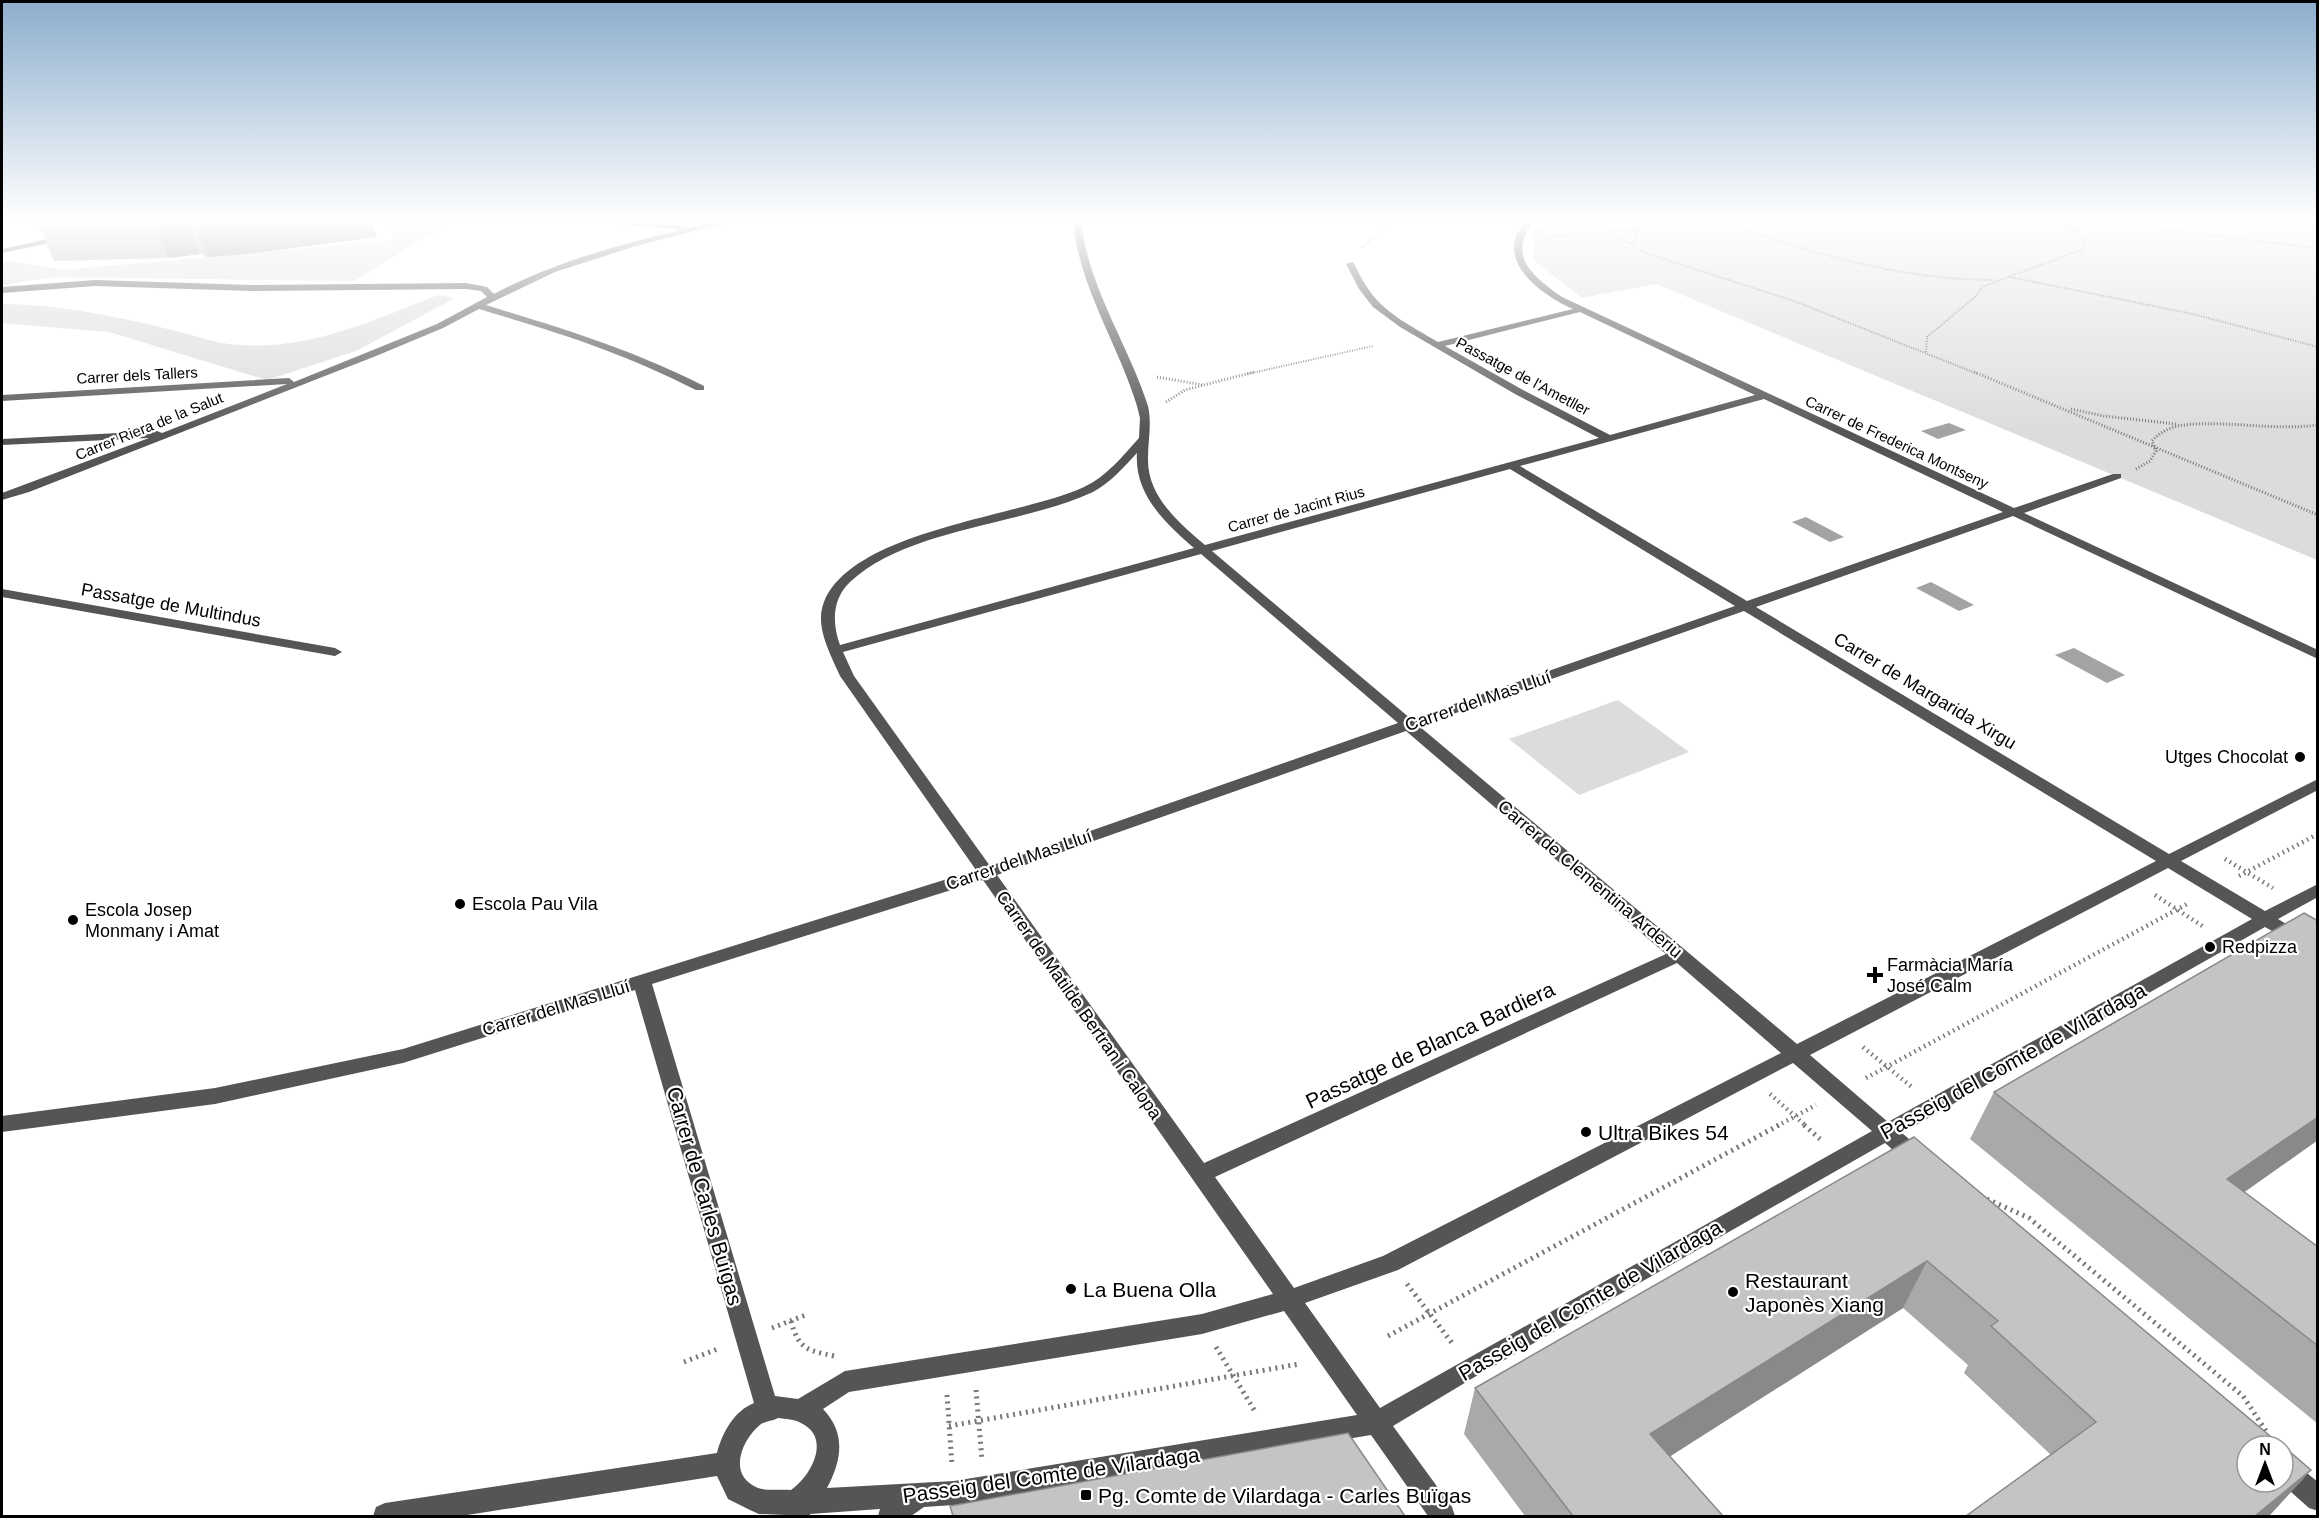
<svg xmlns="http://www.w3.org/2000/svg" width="2319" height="1518" viewBox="0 0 2319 1518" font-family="Helvetica,sans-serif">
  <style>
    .green { fill: #dcdcdc }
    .water { fill: #a3a3a3 }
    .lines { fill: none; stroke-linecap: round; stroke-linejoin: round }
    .path-far3 { stroke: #777; stroke-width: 2; stroke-dasharray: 1 1.5; stroke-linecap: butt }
    .path-far2 { stroke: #777; stroke-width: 3; stroke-dasharray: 1 2; stroke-linecap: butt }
    .path-far1 { stroke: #777; stroke-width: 4.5; stroke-dasharray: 1.5 4; stroke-linecap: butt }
    .path { stroke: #777; stroke-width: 5; stroke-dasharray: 2 4.5; stroke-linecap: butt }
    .minor { fill: #555; fill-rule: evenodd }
    .wall { fill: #a9a9a9 }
    .shaded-wall { fill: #898989 }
    .building { fill: #c4c4c4; stroke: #898989; stroke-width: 1.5 }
    .poi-dot { fill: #000; stroke: #fff; stroke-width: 2 }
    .labels { text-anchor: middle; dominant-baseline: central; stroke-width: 4.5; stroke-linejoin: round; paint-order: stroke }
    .far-street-label { font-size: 15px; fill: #000; stroke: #fff }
    .street-label { font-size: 18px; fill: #000; stroke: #fff }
    .poi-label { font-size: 18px; fill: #000; stroke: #fff; text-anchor: start }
    .near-street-label { font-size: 21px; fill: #000; stroke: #fff }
    .near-poi-label { font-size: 21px; fill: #000; stroke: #fff; text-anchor: start }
  </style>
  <rect width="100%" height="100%" fill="#fff"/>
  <!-- green -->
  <path class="green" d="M386,219H454L354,281L55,277L2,285V263L9,261L63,270L395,240Z
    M1555,219H2236L2317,225V560L1656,284L1582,298L1533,260L1534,230Z
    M438,295L455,298L356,351L267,380L109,332L2,323V304C57,304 110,315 164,328C188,333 215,344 240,345C310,350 374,320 438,295Z
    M1618,700L1689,752L1579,795L1509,739Z"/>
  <!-- water -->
  <path class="water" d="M1949,423L1966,430L1938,439L1921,431Z
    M1806,517L1844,537L1830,542L1792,522Z
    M1931,582L1974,605L1959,611L1916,588Z
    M2074,648L2125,675L2107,683L2055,655Z"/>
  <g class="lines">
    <!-- path-far3 -->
    <path class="path-far3" d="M1712,219C1739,226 1764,237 1791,245C1857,265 1924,280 1994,280
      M1983,219L2045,229L2145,228L2318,248
      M1640,229L1632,244L1645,253L1794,301L1978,374
      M1607,235L1632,244
      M1544,238L1640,229L1660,219
      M1362,247L1381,232L1391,219
      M2010,277L2193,314L2318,347
      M1926,352L1927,337L1976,296L1982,287L2081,250L2085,244L2072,228L2057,219
      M1247,374L1373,346"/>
    <!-- path-far2 -->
    <path class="path-far2" d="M1974,372L2318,515
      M1157,377L1203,385
      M1166,402L1185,390L1254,372
      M2071,409L2104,416L2176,424
      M2136,469L2150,461L2156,451L2152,441C2160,432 2172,426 2184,425C2227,420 2273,431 2318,425"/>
    <!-- path-far1 -->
    <path class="path-far1" d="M2225,859L2273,888
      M2239,876L2318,834
      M2155,895L2204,927
      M1863,1047L1913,1088
      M1866,1078L2189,903
      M1770,1094L1806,1126
      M1777,1126L1816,1105"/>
    <!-- path -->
    <path class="path" d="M1804,1125L1820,1139
      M1987,1199L2029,1218L2243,1396L2268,1434
      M1407,1284L1452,1343
      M791,1321C799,1350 807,1350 834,1356
      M772,1328L808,1314
      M1388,1336L1779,1125
      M1216,1347L1256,1413
      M684,1362L720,1348
      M976,1390L982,1460
      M947,1395L952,1465
      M949,1426L1299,1364"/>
    <!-- minor -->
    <path class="minor" d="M583,219H608L684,226L688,228L729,219H741L636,246L555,272L486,305C564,329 631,349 704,386V390H696C624,353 557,332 479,309L443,328L376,356L29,492L2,500V493L149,438L2,445V439L157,431L162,433L287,384L2,401V395L289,378L294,382L437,324L487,297L481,291L466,289L252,291L95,286L2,293V287L95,280L252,285L466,283L487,287L494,294C552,263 617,245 681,230L587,221Z
      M1073,219H1081C1087,286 1128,343 1148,406C1152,424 1148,440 1148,458C1147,496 1178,522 1205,545L1599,438L1515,394L1400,327L1373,307L1359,289L1346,264L1353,262C1358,270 1361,279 1367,287C1383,313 1413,327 1438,342L1573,309C1538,293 1490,257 1528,219H1536C1506,254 1530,275 1562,297L2014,508L2113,474H2121V478L2024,513L2318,650V659L2013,516L1756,607L2169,854L2318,779V790L2181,861L2265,911L2318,884V897L2278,919L2318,943V957L2265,927L1902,1133L1922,1150L1925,1156L1922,1162C1907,1167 1896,1152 1885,1143L1478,1375L1393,1426L1452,1507L1455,1516H1428L1371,1435L954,1505L924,1507L911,1516H878L880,1509L810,1514V1516L759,1514L750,1510L728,1499L717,1476L461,1516H373L376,1507L385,1503L717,1453C722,1433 734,1411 754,1403L635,990L403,1063L215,1104L2,1132V1116L215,1088L403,1049L976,870L840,676C831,655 814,626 824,602C853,530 1019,517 1084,487C1106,477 1123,456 1139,438L1140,418L1137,406C1118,343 1078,286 1073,219ZM1580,312L1755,395L1610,435L1523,390L1445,346ZM1764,399L2003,512L1747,601L1520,466ZM1137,453C1134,494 1165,523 1194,548L840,645C832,623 832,599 850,582C907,528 1023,525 1093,492C1110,483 1124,467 1137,453ZM1510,469L1735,606L1411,719L1212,551ZM1201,554L1398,723L990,866L854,676L843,652ZM1744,611L2156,861L1797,1044L1419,726ZM1406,731L1666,954L1204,1163L997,875ZM2168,868L2252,919L1888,1122L1810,1055ZM983,880L1273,1294L1202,1314L845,1371L798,1399L775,1396L652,984ZM1677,963L1781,1053L1383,1256L1294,1288L1215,1177ZM1793,1063L1872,1131L1380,1408L1305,1303L1398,1270ZM1284,1311L1357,1415L954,1481L827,1488C842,1460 846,1433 823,1409L849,1392L1202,1334ZM778,1418C785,1419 795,1419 801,1423C832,1438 811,1476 791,1490C781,1489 767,1491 758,1488C727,1476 741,1440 761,1424C766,1421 773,1421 778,1418Z
      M2301,219H2318V222Z
      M66,235H69V239L2,253V249Z
      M2,589L335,648L342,652L335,656L2,597Z
      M2283,1457L2292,1461L2318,1482V1511L2309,1508L2280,1482H2283Z"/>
  </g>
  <!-- wall -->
  <path class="wall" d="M40,219H371L377,237L246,254L207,257L200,254L169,258L54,261L41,231Z
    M2318,921V1140L2244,1192L2318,1247V1424L1970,1139L1994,1092Z
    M1914,1137L2311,1470L2269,1516H1966L2051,1455L1964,1373L1968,1365L1903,1308L1670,1456L1723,1516H1525L1464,1434L1475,1388Z"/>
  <!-- shaded-wall -->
  <path class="shaded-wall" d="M281,219H371L377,237L246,254L207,257L195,227Z
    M189,225L200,254L169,258L157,229Z
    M2318,1117V1140L2195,1227L2227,1179Z
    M1927,1261L1903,1308L1633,1480L1650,1434Z
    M2311,1470L2269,1516H2255Z"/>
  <!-- building -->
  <path class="building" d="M40,219H281L235,224L195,227L189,225L157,229L41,231Z
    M2304,913L2318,921V1117L2227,1179L2318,1247V1346L1994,1092Z
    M1914,1137L2282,1446H2247V1482H2283V1446L2311,1470L2255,1516H1966L2096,1422L1991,1326L1998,1321L1927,1261L1650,1434L1723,1516H1573L1475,1388Z
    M1348,1433L1405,1516H953L950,1506Z"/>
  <!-- sky -->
  <linearGradient id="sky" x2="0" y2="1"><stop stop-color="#8cadcc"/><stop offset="0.51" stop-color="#fff"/><stop offset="1" stop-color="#fff" stop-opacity="0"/></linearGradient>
  <rect width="2319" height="431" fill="url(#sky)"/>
  <!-- markers -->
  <g class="poi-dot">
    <circle cx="2300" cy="757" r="6"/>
    <circle cx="460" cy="904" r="6"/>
    <circle cx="73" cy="920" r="6"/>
    <circle cx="2210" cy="947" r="6"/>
    <path d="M1872 966h6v6h6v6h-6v6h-6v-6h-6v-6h6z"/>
    <circle cx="1586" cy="1132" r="6"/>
    <circle cx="1071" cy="1289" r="6"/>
    <circle cx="1733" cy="1292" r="6"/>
    <rect x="1080" y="1489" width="12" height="12" rx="3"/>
  </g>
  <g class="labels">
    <!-- far-street labels -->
    <g class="far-street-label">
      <text transform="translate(137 375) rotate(-3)">Carrer dels Tallers</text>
      <text transform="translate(1523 376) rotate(28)">Passatge de l'Ametller</text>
      <text transform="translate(149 426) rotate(-22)">Carrer Riera de la Salut</text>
      <text transform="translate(1897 442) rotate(25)">Carrer de Frederica Montseny</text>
      <text transform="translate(1296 509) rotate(-15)">Carrer de Jacint Rius</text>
    </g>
    <!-- street labels -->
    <g class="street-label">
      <text transform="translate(171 605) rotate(10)">Passatge de Multindus</text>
      <text transform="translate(1925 691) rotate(31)">Carrer de Margarida Xirgu</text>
      <text transform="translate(1478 701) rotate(-19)">Carrer del Mas Lluí</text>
      <text transform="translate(1019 860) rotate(-19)">Carrer del Mas Lluí</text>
      <text transform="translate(1590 879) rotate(40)">Carrer de Clementina Arderiu</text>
      <text transform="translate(1079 1005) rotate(55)">Carrer de Matilde Bertran i Calopa</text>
      <text transform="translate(556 1008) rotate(-17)">Carrer del Mas Lluí</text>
    </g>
    <!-- poi labels -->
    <g class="poi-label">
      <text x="2288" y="757" text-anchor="end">Utges Chocolat</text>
      <text x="472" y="904">Escola Pau Vila</text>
      <text x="85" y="910">Escola Josep<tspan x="85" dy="21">Monmany i Amat</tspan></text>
      <text x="2222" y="947">Redpizza</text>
      <text x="1887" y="965">Farmàcia María<tspan x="1887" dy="21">José Calm</tspan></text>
    </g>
    <!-- near-street labels -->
    <g class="near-street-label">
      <text transform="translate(1430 1045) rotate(-25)">Passatge de Blanca Bardiera</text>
      <text transform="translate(2013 1061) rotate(-29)">Passeig del Comte de Vilardaga</text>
      <text transform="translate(705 1196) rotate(74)">Carrer de Carles Buïgas</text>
      <text transform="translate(1590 1300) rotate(-30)">Passeig del Comte de Vilardaga</text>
      <text transform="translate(1051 1475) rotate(-8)">Passeig del Comte de Vilardaga</text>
    </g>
    <!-- near-poi labels -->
    <g class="near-poi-label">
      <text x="1598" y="1132">Ultra Bikes 54</text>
      <text x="1745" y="1280">Restaurant<tspan x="1745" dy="24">Japonès Xiang</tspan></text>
      <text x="1083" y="1289">La Buena Olla</text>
      <text x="1098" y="1495">Pg. Comte de Vilardaga - Carles Buïgas</text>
    </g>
  </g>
  <!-- border -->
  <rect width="2319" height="1518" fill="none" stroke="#000000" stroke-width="6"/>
  <!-- north arrow -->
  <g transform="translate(2265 1464)"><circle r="28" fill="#ffffff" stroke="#999999" stroke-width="1.5"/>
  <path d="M0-4.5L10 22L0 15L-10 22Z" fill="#000000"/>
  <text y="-9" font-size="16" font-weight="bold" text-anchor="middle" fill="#000000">N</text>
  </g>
</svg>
